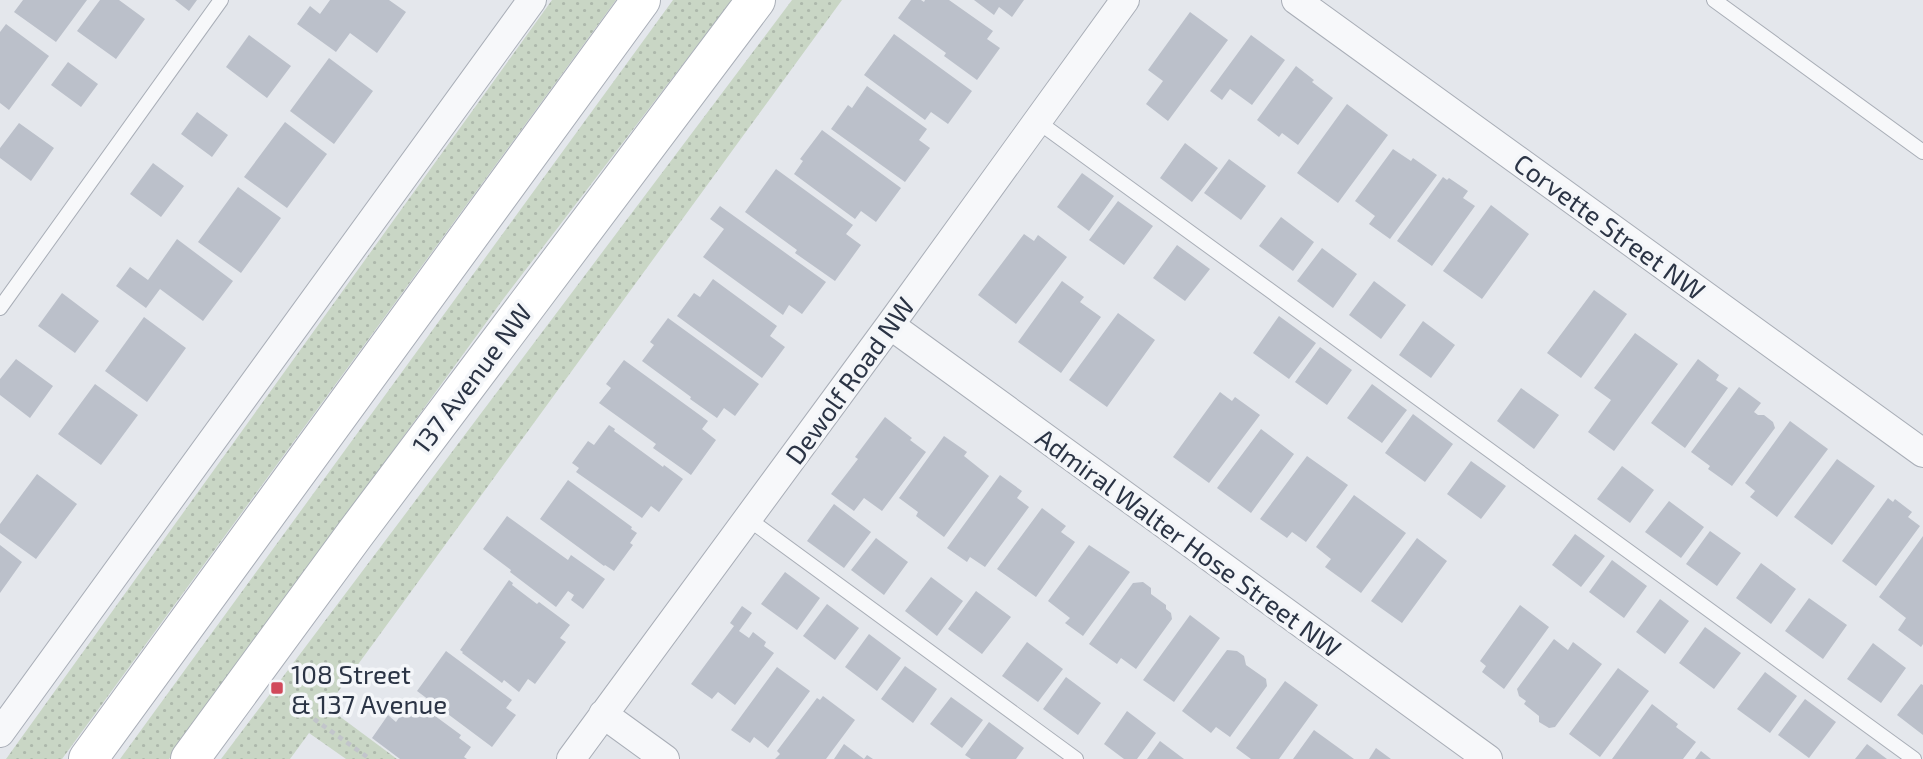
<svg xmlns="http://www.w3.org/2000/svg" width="1923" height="759" viewBox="0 0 1923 759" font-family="'Exo 2',sans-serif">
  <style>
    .green { fill: url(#green-dots) }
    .building { fill: #bbc0ca }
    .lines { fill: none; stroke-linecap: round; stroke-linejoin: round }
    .service-casing { stroke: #a9aeb7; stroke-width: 16 }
    .minor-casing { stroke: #a9aeb7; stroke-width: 30 }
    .secondary-casing { stroke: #a9aeb7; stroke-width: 40 }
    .path { stroke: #c2c5cb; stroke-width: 4.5; stroke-dasharray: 5 5; stroke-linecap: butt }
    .service { stroke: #f7f8fa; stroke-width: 14 }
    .minor { stroke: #f7f8fa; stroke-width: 28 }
    .secondary { stroke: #fff; stroke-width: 38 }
    .poi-dot { fill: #d1495b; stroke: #f4f6f9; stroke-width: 2.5 }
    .labels { text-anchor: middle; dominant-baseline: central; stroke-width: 7; stroke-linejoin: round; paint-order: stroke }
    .street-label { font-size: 26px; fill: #2b3445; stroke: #f4f6f9 }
    .poi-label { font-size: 26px; fill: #2b3445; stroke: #f4f6f9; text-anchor: start }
  </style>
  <defs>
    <pattern id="green-dots" width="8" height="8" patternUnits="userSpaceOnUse" patternTransform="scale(1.75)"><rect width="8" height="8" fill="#c9d6c5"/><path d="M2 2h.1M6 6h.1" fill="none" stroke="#adb8ab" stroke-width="1.8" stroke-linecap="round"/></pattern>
  </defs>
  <rect width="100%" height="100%" fill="#e4e7ec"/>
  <!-- green -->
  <path class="green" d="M552,0H616L62,759H6Z
    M673,0H732L504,298L169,759H120Z
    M792,0H842L327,707L397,759H346L309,733L290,759H221Z"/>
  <!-- building -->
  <path class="building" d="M23,0H87L56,42L14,12Z
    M100,0H119L145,19L116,59L77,31Z
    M175,0H197L189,11Z
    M330,0H389L406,12L377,53L350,33L336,52L297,24L310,6L320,14Z
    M911,0H921L924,2L925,0H949L993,31L987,39L1000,48L977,80L944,56L946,53L898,18Z
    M974,0H1024L1012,17L999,7L994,15Z
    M1190,12L1228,40L1168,121L1146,104L1163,81L1148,70Z
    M6,24L49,56L9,110L0,103V32Z
    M894,34L972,91L948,124L931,112L925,120L864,75Z
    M249,35L291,66L267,98L226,67Z
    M1251,35L1285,60L1252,105L1230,89L1222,100L1210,91Z
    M329,58L373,91L334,144L290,111Z
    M68,62L98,84L81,107L51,85Z
    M1296,66L1314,80L1312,82L1333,98L1298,145L1282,133L1279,137L1257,120Z
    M867,86L927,129L919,140L930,148L905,182L831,129L848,105L852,108Z
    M1347,104L1388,135L1338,203L1297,173Z
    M197,112L228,135L212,157L181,134Z
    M285,122L327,154L287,208L244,177Z
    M19,123L54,148L31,181L0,158V148Z
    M822,130L901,188L876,222L861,211L855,219L794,174L803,161L800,159Z
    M1185,143L1218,168L1192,202L1160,178Z
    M1393,149L1411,161L1413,158L1437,175L1390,239L1369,224L1375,216L1355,201Z
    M1229,159L1266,186L1241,220L1204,193Z
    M153,163L184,186L161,217L130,194Z
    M776,169L853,225L846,234L861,245L835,281L795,253L797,250L745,212Z
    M1082,173L1114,196L1089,231L1057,207Z
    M1443,177L1447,180L1449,178L1468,191L1463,198L1475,206L1432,266L1397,241Z
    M238,187L281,218L241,273L198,242Z
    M1118,201L1153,226L1124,265L1089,240Z
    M1491,205L1529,234L1482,299L1443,271Z
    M720,206L826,282L802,314L789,305L783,315L703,257L724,229L710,219Z
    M1281,217L1314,242L1293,271L1259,246Z
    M1024,234L1034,241L1038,235L1067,257L1016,324L978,295Z
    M177,239L233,281L203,321L160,289L146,308L116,286L130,267L148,280Z
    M1177,245L1210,269L1185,301L1153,278Z
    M1322,248L1357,274L1333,308L1297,281Z
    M713,279L777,326L770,336L785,347L762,378L677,316L694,293L700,297Z
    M1062,281L1084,297L1080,302L1101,317L1061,373L1018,342Z
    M1374,281L1406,305L1381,339L1349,315Z
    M1594,290L1627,314L1581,378L1547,353Z
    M62,293L99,321L75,353L38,326Z
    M1118,313L1155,340L1107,407L1069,380Z
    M1279,316L1316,343L1289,379L1253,353Z
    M144,317L186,348L147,402L105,371Z
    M668,318L759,384L735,416L724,408L717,418L690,399L691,397L642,361L654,345L650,342Z
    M1423,321L1455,345L1431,378L1399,355Z
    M1635,333L1678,364L1614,451L1588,432L1611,400L1594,388Z
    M1320,347L1352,370L1327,405L1295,382Z
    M16,359L53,386L30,418L0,395V379Z
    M1698,359L1719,375L1716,380L1728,388L1685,448L1651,423Z
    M624,360L708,421L702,429L716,440L691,475L653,448L656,444L599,403L611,388L606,384Z
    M95,384L138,415L101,465L58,434Z
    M1372,384L1407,410L1382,443L1347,418Z
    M1739,387L1761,403L1754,412L1758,415H1764L1773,422L1775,428L1732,486L1708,469L1710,466L1691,452Z
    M1521,388L1559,415L1534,449L1497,421Z
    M1220,392L1232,401L1235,397L1260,415L1209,483L1173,457Z
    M1413,414L1453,444L1425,482L1385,453Z
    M885,417L912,438L910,440L926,452L882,511L864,498L854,511L831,494L858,459L855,457Z
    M1790,421L1828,449L1777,517L1750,497L1755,491L1745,483Z
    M609,425L615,429L614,431L663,467L664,465L683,479L659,512L651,506L642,518L576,472L579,468L572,463L588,441L594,445Z
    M1261,429L1294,454L1251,513L1217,488Z
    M944,436L967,452L964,456L989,476L944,537L916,516L918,512L899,498Z
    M1307,456L1348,485L1306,542L1292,532L1287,538L1260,519Z
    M1837,459L1875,486L1832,545L1794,517Z
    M1471,461L1506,486L1481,519L1447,494Z
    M1622,466L1654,490L1630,523L1597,499Z
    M37,474L77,504L36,559L0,533V524Z
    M1000,475L1022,491L1017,498L1029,507L985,567L970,557L967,562L947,548Z
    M568,480L632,527L631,529L637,533L630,543L633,545L614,571L605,565L604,566L540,519Z
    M1354,495L1406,533L1361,593L1325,567L1331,559L1316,547Z
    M1888,498L1893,502L1895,499L1912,512L1908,517L1920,526L1876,586L1842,561Z
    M1669,501L1704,527L1681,558L1645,532Z
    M834,504L871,532L844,568L807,541Z
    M1042,508L1066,526L1061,532L1075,542L1036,597L997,569Z
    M507,516L568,560L571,555L605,579L583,609L571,600L574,595L568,591L556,607L510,572L511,570L483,549Z
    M1710,531L1741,553L1717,586L1686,564Z
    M1575,534L1605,556L1581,587L1552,565Z
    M1923,536V644L1921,647L1898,630L1906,618L1879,597Z
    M876,538L908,562L884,595L851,570Z
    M1417,538L1447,561L1402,623L1371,601Z
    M0,545L22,562L0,593Z
    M1089,545L1130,572L1083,636L1065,623L1070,618L1048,601Z
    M1612,560L1647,586L1624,618L1589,592Z
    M1761,563L1796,589L1771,624L1736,598Z
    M785,572L820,598L797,630L761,604Z
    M931,577L963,601L937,636L905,611Z
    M509,580L513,583L512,585L537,604L539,602L570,625L560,638L566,642L535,684L528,679L519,692L504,680L502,683L462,653L463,652L460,650Z
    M1143,582L1151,588V594L1166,605V609L1171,613L1172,619L1136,669L1121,658L1117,664L1089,644L1133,583Z
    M976,591L1011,617L982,654L948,629Z
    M1809,598L1847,625L1823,659L1785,631Z
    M1660,599L1689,621L1665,654L1636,632Z
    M827,604L859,628L835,660L803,636Z
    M1520,605L1549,627L1504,689L1482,672L1486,666L1480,661Z
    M742,606L752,613L739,631L749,638L753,632L766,642L764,646L774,653L735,705L718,692L712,699L691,684L734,626L730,623Z
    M1190,615L1220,638L1174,702L1143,680Z
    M1705,627L1741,653L1714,689L1679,663Z
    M869,634L901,658L877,691L845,667Z
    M1554,639L1568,650L1573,642L1602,664L1555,727L1549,728L1539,722V716L1524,704L1526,701L1519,696L1517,689Z
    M1027,642L1063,669L1038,702L1002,676Z
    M1873,643L1906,668L1881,703L1847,679Z
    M1227,650L1237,651L1244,656L1246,665L1266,679L1267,686L1230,737L1216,727L1211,733L1182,711Z
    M446,651L512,700L506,708L516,715L492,747L417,691Z
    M905,666L937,689L913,723L881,699Z
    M777,667L810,691L768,748L754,737L750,743L731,730Z
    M1618,668L1649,691L1600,757L1569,734Z
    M1765,672L1797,696L1770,733L1737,709Z
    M1066,677L1101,703L1078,735L1043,709Z
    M1285,681L1318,705L1279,759H1251L1236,748Z
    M1921,684L1923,685V735L1897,715Z
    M823,696L855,720L826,759H775L780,754L777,751L817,698L820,700Z
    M951,697L983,720L962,748L930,724Z
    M412,699L461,735L459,738L471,747L464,757L467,759H400L372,738L388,715L396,722Z
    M1805,699L1836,722L1809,758L1778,735Z
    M1652,704L1678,724L1676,727L1696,742L1683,759H1612Z
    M1127,711L1156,733L1137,759H1124L1104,744Z
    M989,722L1024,748L1016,759H971L965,755Z
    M1314,730L1354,759H1293Z
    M1160,741L1184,759H1147Z
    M844,744L864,759L867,755L873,759H834Z
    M1867,744L1887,759H1855Z
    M1376,748L1391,759H1369Z
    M1701,751L1711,759H1695Z"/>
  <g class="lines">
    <!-- service casing -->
    <g class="service-casing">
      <path id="service" d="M1714,0L1923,152
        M1037,121L1914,759
        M0,308L221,0
        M747,518L1076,759"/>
    </g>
    <!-- minor casing -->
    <g class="minor-casing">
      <path id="minor" d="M1296,0L1923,453
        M890,325L1488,759
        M603,714L665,759
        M0,733L532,0
        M571,759L890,325L1125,0"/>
    </g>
    <!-- secondary casing -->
    <g class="secondary-casing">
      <path id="secondary" d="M88,759L641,0
        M190,759L355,534L756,0"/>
    </g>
    <!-- path -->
    <path class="path" d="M314,719L370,759"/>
    <!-- service -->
    <use href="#service" class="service"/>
    <!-- minor -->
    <use href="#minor" class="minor"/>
    <!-- secondary -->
    <use href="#secondary" class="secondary"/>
  </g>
  <!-- markers -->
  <rect class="poi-dot" x="270" y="681" width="14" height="14" rx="3.5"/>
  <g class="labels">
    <!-- street labels -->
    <g class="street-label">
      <text transform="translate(1610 226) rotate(36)">Corvette Street NW</text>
      <text transform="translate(471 378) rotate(-53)">137 Avenue NW</text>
      <text transform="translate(849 380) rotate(-54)">Dewolf Road NW</text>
      <text transform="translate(1189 542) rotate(36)">Admiral Walter Hose Street NW</text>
    </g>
    <!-- poi labels -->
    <g class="poi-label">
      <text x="291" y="673">108 Street<tspan x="291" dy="30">&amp; 137 Avenue</tspan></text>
    </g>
  </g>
</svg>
